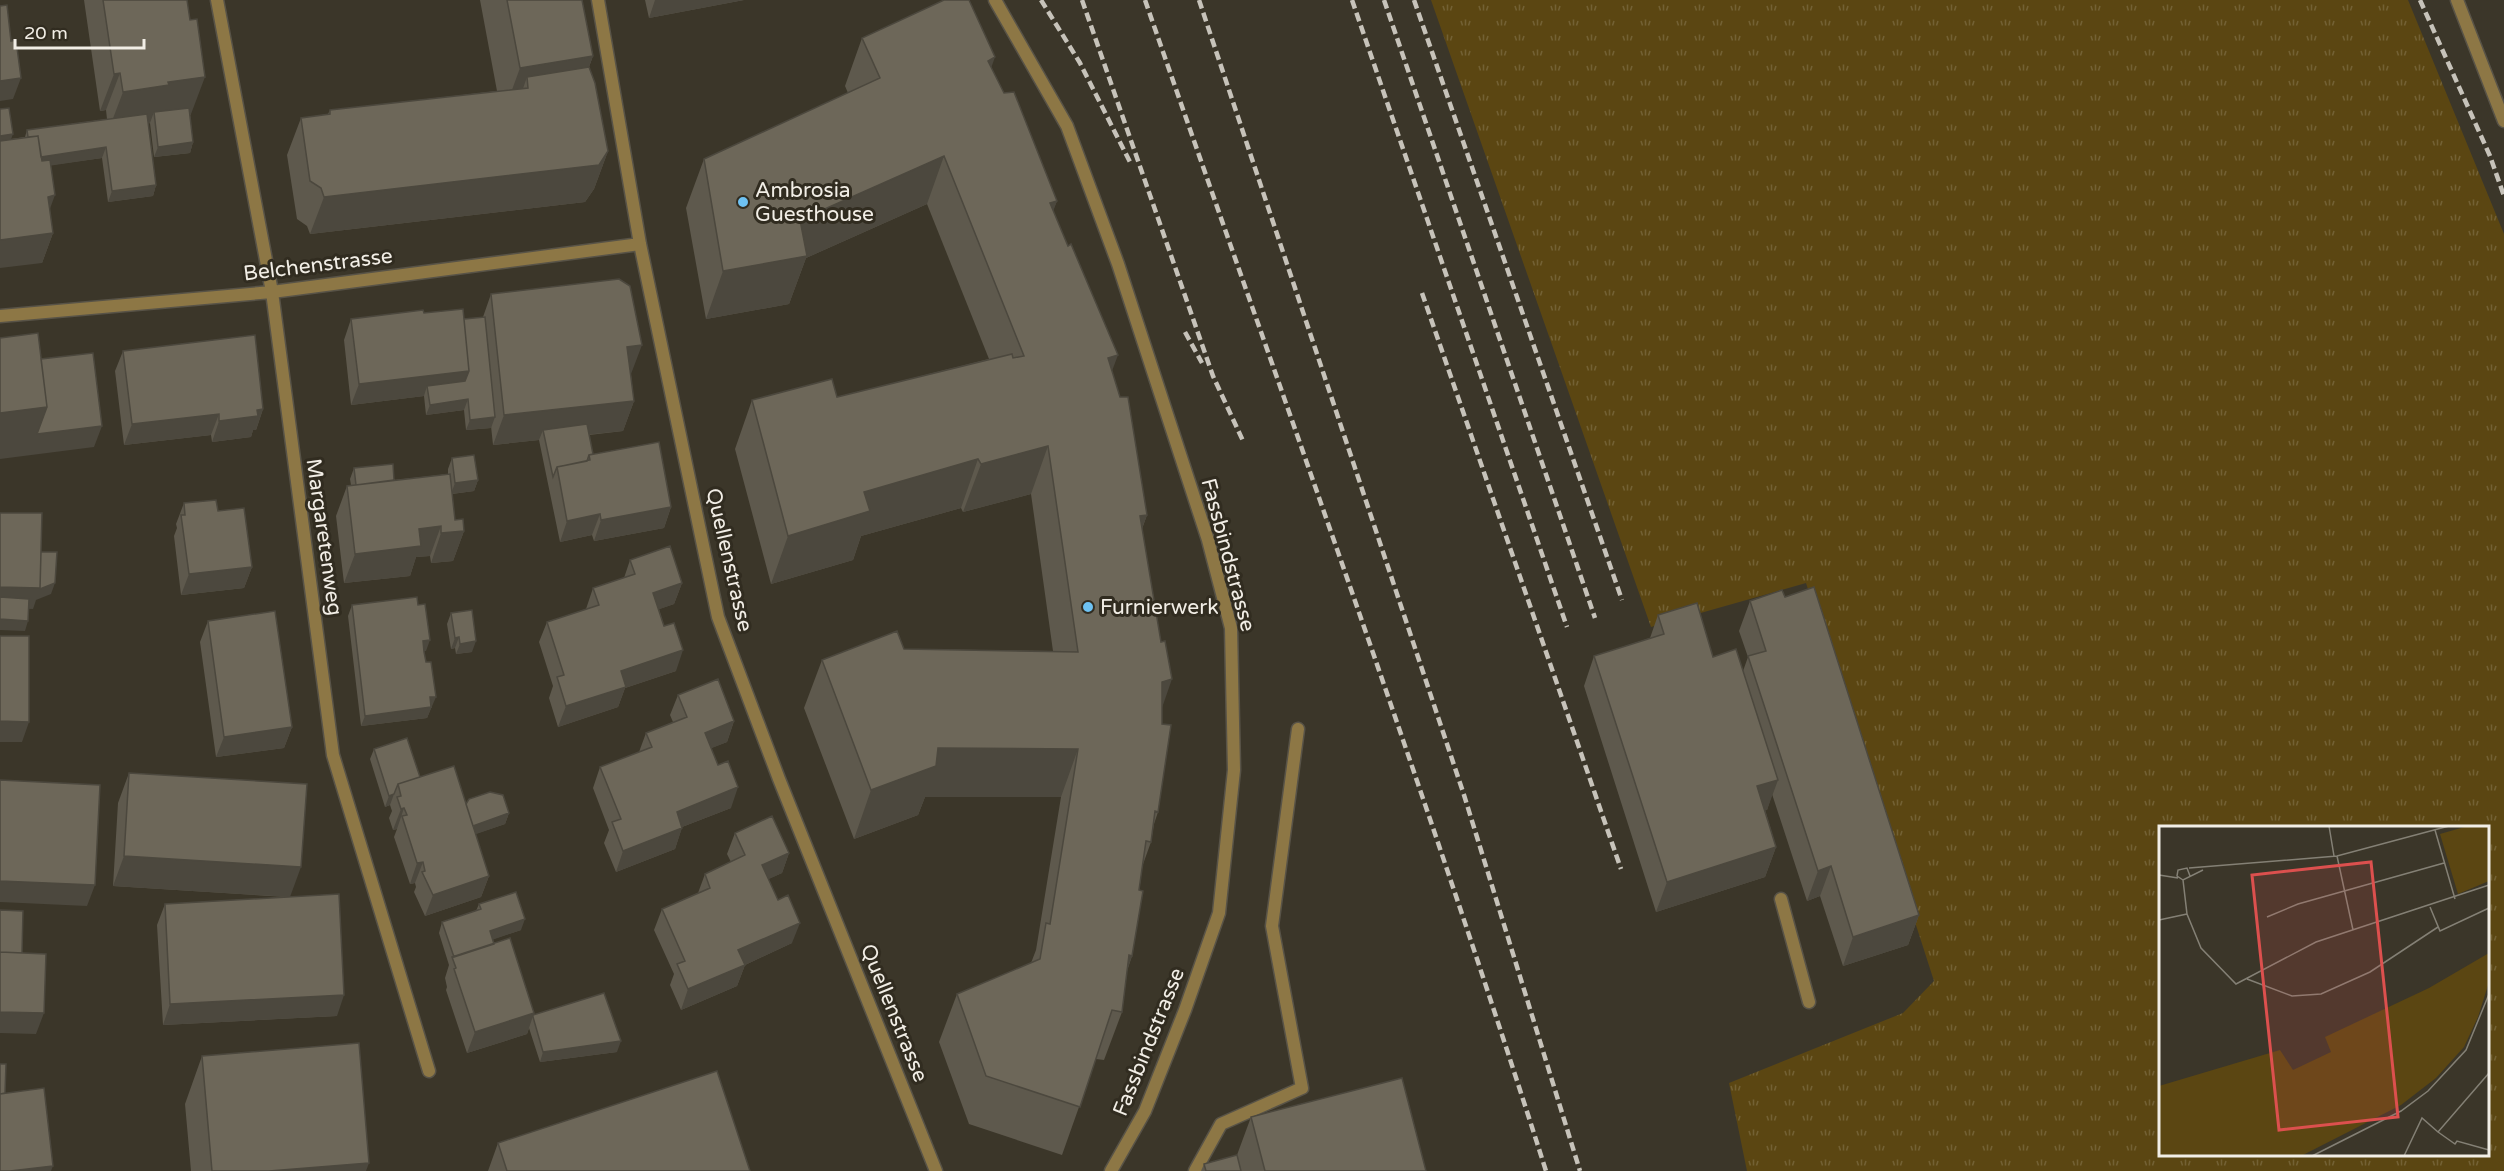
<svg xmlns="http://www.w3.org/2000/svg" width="2504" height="1171" viewBox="0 0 2504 1171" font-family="'Varela Round',sans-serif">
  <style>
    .grass { fill: url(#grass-tufts); fill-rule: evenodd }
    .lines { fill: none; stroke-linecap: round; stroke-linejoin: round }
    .service-casing { stroke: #585347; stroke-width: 15 }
    .minor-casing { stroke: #585347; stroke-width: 15 }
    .service { stroke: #8d7745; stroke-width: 12 }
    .minor { stroke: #8d7745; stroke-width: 12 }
    .rail { stroke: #c7c3ba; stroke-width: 4.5; stroke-dasharray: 9 4.5; stroke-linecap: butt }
    .wall { fill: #5e594d }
    .shaded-wall { fill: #4c483e }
    .building { fill: #6d6759; stroke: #4c483e; stroke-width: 1.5 }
    .poi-dot { fill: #6ec2f3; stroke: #312c20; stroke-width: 2 }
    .labels { text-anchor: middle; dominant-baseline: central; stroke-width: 6; stroke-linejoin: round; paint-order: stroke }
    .poi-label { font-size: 21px; fill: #f2eee6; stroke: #312c20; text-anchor: start }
    .street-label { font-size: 21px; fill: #f2eee6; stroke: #312c20 }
    .inset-road { fill: none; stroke: #848075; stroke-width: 1.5 }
    .view { fill: #dc504e; fill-opacity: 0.15; stroke: #dc504e; stroke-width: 3 }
    .inset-edge { fill: none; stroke: #f2eee6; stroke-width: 3 }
  </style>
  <defs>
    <pattern id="grass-tufts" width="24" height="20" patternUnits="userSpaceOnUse" patternTransform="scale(1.5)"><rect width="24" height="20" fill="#5b4612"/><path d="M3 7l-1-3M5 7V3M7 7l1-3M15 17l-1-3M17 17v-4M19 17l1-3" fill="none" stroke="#736134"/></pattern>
  </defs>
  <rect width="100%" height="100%" fill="#3b3629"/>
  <!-- grass -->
  <path class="grass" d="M1431,0H2408L2504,234V1171H1747L1729,1083L1903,1013L1934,981L1806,583L1651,627ZM2160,828H2488V1154H2160Z"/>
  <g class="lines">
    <!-- service casing -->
    <g class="service-casing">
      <path id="service" d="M1781,899L1809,1002
        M1195,1171L1221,1124L1302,1088L1272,926L1298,729"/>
    </g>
    <!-- minor casing -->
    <g class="minor-casing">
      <path id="minor" d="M217,0L272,292L333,755L429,1071
        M598,0L640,244L718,617L779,779L936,1171
        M995,0L1067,126L1118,264L1208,540L1231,628L1234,770L1219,913L1185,1010L1145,1111L1111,1171
        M2457,0L2504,121
        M0,316L272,292L640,244"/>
    </g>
    <!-- service -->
    <use href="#service" class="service"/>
    <!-- minor -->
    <use href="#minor" class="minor"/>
    <!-- rail -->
    <path class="rail" d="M1041,0L1080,63L1131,164
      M1082,0L1213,376L1244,443
      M1145,0C1280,390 1421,778 1546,1171
      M1199,0L1464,795L1580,1171
      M1352,0L1567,627
      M1384,0L1595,618
      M1414,0L1622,600
      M2420,0L2490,156L2504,196
      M1422,293L1621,869
      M1185,332L1202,363"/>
  </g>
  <!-- wall -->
  <path class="wall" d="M84,0H187L191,114L190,115L193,142L190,153L154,157L150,123L148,124L156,185L153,196L108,202L102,158L51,165L50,211L53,233L42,263L11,139L25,137L27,130L107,119L106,110L100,111Z
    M480,0H582L593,56L589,67L608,151L594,189L585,202L310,234L307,226L297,219L287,155L301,118L328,114L330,110L497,91Z
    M645,0H744L649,18Z
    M862,38L991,68L1057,201L1053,210L1112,371L1147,515L1142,529L1162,708L1158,812L1154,824L1151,842L1142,867L1132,956L1127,971L1122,1012L1104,1060L1096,1059L1062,1155L969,1124L939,1042L957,994L1031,963L1036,950L1061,797H925L918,815L854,839L804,708L822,660L904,649L1053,651L1031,494L963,512L961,508L861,536L853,560L771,584L735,449L752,400L837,397L989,359L927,204L806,258L789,304L706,319L686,208L704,159L848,93L845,86Z
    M491,294L631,374V375L634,401L623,431L589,435L593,454L671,507L664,528L594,541L592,535L560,542L539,440L493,445L491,426V428L466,430L464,410L426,415L424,396L351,405L344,340L351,319L424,313L464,319L483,317Z
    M123,351L263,409L256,430H253L251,437L212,442L211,435L124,445L115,371Z
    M452,458L478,480L474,491L452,494L455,520L464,531L453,561L431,563L430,556L416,557L410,576L344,583L336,516L347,486L351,485L350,479L354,468L394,480L448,474V469Z
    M184,503L218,511L252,567L244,588L181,595L174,536L177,528L176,524Z
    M630,560L682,583L674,604L659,609L676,671L625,688L618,707L558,727L549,698L553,686L539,642L547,622L586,609L593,588L624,578Z
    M1785,597L1919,915L1908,945L1843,966L1820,896L1807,901L1772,794L1767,810H1765L1776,847L1765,877L1656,912L1584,686L1594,656L1650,638L1658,615L1713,657L1743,671L1748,657L1739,631L1750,601Z
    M352,605L426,651H424L432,707L431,708L427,718L361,726L348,616Z
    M451,613L472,652L456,654L455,648L451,649L447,624Z
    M208,621L292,727L284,748L216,757L200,642Z
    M678,695L734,721L727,742L711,748L731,808L682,827L675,849L616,872L604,843L609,830L593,788L600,767L639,752L646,733L673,722L670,715Z
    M374,749L466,804L509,813L505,824L475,834L489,876L481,897L425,916L414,892L416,887L415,883L410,884L394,837L397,829L393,830L389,818L392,811L390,805L385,807L370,759Z
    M129,773L290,897L337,1016L163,1025L157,925L165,904L286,897L113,886L118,803Z
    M735,833L789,853L782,873L768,879L792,943L745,965L737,986L681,1010L670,985L674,974L654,930L662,909L698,893L705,874L731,862L727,854Z
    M479,904L521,930L493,939L494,944L533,1015L617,1052L540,1062L529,1028L527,1034L467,1053L446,990L447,987L445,978L449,965L439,933L442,922L476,911Z
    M202,1056L366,1171H191L185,1104Z
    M1251,1117L1426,1171H1201L1204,1164L1237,1155Z
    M498,1143L750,1171H488Z"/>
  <!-- shaded-wall -->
  <path class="shaded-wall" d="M655,0H744L649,18Z
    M593,56L575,104L528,88L527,77L514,115L502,117L520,68Z
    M995,57L978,105L988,61Z
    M120,73L106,110L100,111L114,74Z
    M205,77L191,114L156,120L154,112L150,123L109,129L123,92L168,82Z
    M21,78L13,99L0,101V81Z
    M13,134L9,145L0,146V136Z
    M193,142L190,153L154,157L158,147Z
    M106,147L102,158L28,169L32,158Z
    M608,151L594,189L585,202L310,234L324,197Z
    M944,156L927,204L806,258L789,304L706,319L723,271L800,220Z
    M156,185L153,196L108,202L112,191Z
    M55,195L44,225L48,197Z
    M1057,201L1039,249L1050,203Z
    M53,233L42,263L0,268V240Z
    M642,345L631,374L616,377L627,347Z
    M1118,355L1100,403L1108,358Z
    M469,371L461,392L427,386L424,396L351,405L359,384Z
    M468,399L464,410L426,415L430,405Z
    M634,401L623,431L545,439L543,430L539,440L493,445L504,415Z
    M47,407L102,426L94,447L0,459V413Z
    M263,409L256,430H253L251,437L212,442L219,421L257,410Z
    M219,414L211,435L124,445L132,424Z
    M495,417L491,428L466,430L470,420Z
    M1048,446L1031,494L963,512L981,464Z
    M978,459L961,508L861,536L853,560L771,584L788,536L864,492Z
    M478,480L474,491L451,494L455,483Z
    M671,507L664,528L594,541L601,520Z
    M600,514L592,535L560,542L567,521Z
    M1147,515L1129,563L1140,516Z
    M441,526L430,556L416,557L410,576L344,583L355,554L419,529Z
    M464,531L453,561L431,563L441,533Z
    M252,567L244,588L181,595L189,574Z
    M55,583L51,594L36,600L33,609L0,608V587Z
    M682,583L674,604L646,614L653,593Z
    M0,619L28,621L25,631L0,630Z
    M459,637L455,648L451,649L455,638Z
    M430,640L426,651H419L423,641Z
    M476,641L472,652L456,654L460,644Z
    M683,650L676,671L625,688L618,707L558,727L566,706L621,671Z
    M1172,679L1155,728L1162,682Z
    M430,697H436L427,718L361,726L365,716Z
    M0,721L29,722L22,742H0Z
    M734,721L727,742L697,754L705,733Z
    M292,727L284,748L216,757L224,737Z
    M938,748L1078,749L1061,797H925L918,815L854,839L871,790Z
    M1778,780L1767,810L1747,816L1757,786Z
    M738,787L731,808L669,832L677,812Z
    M394,794L390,805L385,807L389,796Z
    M404,808L397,829L393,830L401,809Z
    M509,813L505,824L462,839L466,828Z
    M682,828L675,849L616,872L623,851Z
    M1776,847L1765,877L1656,912L1667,882Z
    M789,853L782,873L754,886L762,865Z
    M124,856L301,867L290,897L113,886Z
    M423,862L415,883L410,884L417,863Z
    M1831,866L1820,896L1807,901L1818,871Z
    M489,876L481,897L425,916L433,895Z
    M0,881L95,885L87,906L0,902Z
    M1919,915L1908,945L1843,966L1853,937Z
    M525,919L521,930L486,942L490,931Z
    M800,923L792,943L745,965L737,986L681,1010L688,989L738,950Z
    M1129,955L1132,956L1115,1004Z
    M344,995L337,1016L163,1025L170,1004Z
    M0,1012L44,1013L36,1034L0,1033Z
    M534,1013L527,1034L467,1053L475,1032Z
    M621,1041L617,1052L540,1062L543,1052Z
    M369,1163L366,1171H269Z
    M53,1166L51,1171H10Z"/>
  <!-- building -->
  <path class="building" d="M103,0H187L190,20L197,19L205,77L168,82L169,85L123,92L120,73L114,74Z
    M507,0H582L593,56L520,68Z
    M944,0H969L995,57L988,61L1004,93L1014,92L1057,201L1050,203L1068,246L1071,244L1118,355L1108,358L1120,397H1128L1147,515L1140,516L1161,642L1165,641L1172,679L1162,682V724L1171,725L1158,812L1155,811L1151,842L1146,841L1139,890L1143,891L1132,956L1129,955L1122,1012L1112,1010L1080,1107L986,1076L957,994L1040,959L1046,923L1050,924L1078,749L938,748L936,766L871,790L822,660L897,631L904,649L1078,652L1048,446L981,464L978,459L864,492L870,511L788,536L752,400L832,379L837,397L1012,354L1013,358L1024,356L944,156L800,220L807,256L723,271L704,159L880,78L862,38Z
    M7,5L11,41L16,40L21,78L0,81V6Z
    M589,67L595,83L608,151L599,165L324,197L321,188L310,181L301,118L330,114V110L528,88L527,77Z
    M9,108L13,134L0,136V109Z
    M189,108L193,142L158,147L154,112Z
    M147,114L156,185L112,191L106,147L41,157L38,136L28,137L27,130Z
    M38,136L42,161L50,160L55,195L48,197L53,233L0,240V141Z
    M619,279L630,286L642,345L627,347L634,401L504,415L491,294Z
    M463,309L469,371L359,384L351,319L423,310L424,313Z
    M485,317L495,417L470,420L468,399L430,405L427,386L465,381L469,371L464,319Z
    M38,333L47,407L0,413V338Z
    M255,335L263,409L257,410L258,416L219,421V414L132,424L123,351Z
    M93,353L102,426L37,434L47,407L41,359Z
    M587,424L593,454L589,455L587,461L557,467L553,477L543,430Z
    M659,442L671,507L601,520L600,514L567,521L557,467L590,460L589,455Z
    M474,455L478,480L455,483L452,458Z
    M393,464L394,480L356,485L354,468Z
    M450,474L455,520L463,519L464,531L441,533V526L419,529L421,546L355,554L347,486Z
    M216,500L218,511L244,508L252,567L189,574L181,515H185L184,503Z
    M0,513H42L40,588L0,587Z
    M670,546L682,583L653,593L664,626L674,623L683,650L621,671L626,687L566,706L557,677L564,675L547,622L599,605L593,588L635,574L630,560Z
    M41,552H57L55,583L40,589Z
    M1814,587L1919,915L1853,937L1831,866L1818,871L1748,656L1766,651L1750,601L1782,590L1785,597Z
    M0,597L29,599L28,621L0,619Z
    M417,597L418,605L425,604L430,640L423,641L424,652L426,662H431L436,697H430L431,707L365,716L352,605Z
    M1697,603L1713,657L1736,649L1778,780L1757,786L1776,847L1667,882L1594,656L1664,634L1658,615Z
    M472,610L476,641L460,644L459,637L455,638L451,613Z
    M275,611L292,727L224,737L208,621Z
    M0,636H29V722L0,721Z
    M718,679L734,721L705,733L718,765L728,761L738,787L677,812L682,828L623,851L612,822L621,819L600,767L652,747L646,733L687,717L678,695Z
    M407,738L420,777L398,784L394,794L389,796L374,749Z
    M454,766L489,876L433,895L422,872L425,871L423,862L417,863L402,816L407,815L404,808L401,809L397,797L401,796L398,784Z
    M129,773L307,784L301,867L124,856Z
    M0,780L100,785L95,885L0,881Z
    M490,792L503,795L509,813L473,826L466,804L469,799Z
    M772,816L789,853L762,865L778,900L788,895L800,923L738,950L745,965L688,989L677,964L685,961L662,909L710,888L705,874L745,855L735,833Z
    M516,892L525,919L490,931L494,944L454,957L442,922L481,909L479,904Z
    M339,894L344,995L170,1004L165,904Z
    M0,910L23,911L22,953L0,952Z
    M510,938L534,1013L475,1032L454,969L456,968L452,957Z
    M0,952L46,954L44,1013L0,1012Z
    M604,993L621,1041L543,1052L533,1017V1015Z
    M359,1043L369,1163L269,1171H212L202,1056Z
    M0,1064H6L5,1093L0,1094Z
    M717,1071L750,1171H507L498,1143Z
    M1402,1078L1426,1171H1265L1251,1117Z
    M44,1088L53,1166L10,1171H0V1094Z
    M1237,1155L1241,1171H1206L1204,1164Z"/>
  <!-- markers -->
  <g class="poi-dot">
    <circle cx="743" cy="202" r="6"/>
    <circle cx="1088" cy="607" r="6"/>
  </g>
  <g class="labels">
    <!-- poi labels -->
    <g class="poi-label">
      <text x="755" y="190">Ambrosia<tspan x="755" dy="24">Guesthouse</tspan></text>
      <text x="1100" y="607">Furnierwerk</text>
    </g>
    <!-- street labels -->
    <g class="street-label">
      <text transform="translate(318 265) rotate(-7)">Belchenstrasse</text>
      <text transform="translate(324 537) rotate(82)">Margaretenweg</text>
      <text transform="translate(1228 555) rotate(75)">Fassbindstrasse</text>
      <text transform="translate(729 560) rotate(77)">Quellenstrasse</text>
      <text transform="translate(894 1013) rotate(68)">Quellenstrasse</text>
      <text transform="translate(1149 1042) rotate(-68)">Fassbindstrasse</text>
    </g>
  </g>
  <!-- overview -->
  <g transform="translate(2159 826)">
    <rect width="330" height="330" fill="#3b3629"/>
    <path d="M309,0H330V55L299,68L281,8ZM330,127V156L319,191L305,221L277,252L242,279L142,330H0V260L121,224L134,244L172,226L166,211L270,162Z" fill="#5b4612"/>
    <path class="inset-road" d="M170,0L175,30M276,4L296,73M178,30L194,104M30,42L178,30L290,0M0,49L19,52M31,50L28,42L19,44L18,50L24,54L44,44M24,54L28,88L42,122L77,158L157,116L330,59M271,81L281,105L330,82M108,91L139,78L285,37M0,94L28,88M88,153L133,170L162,168L211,146L279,101M279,306L296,318L298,315L330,324M153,330L242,285L269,265L307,224L330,168M245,330L263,292L279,306L330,247"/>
    <path class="view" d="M212,36L239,291L120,304L93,49Z"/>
    <rect width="330" height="330" class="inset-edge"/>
  </g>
  <!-- scale -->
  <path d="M15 39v9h129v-9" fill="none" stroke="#f2eee6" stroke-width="3"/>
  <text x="24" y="39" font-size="18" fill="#f2eee6" stroke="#312c20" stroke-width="4.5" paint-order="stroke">20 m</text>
</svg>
